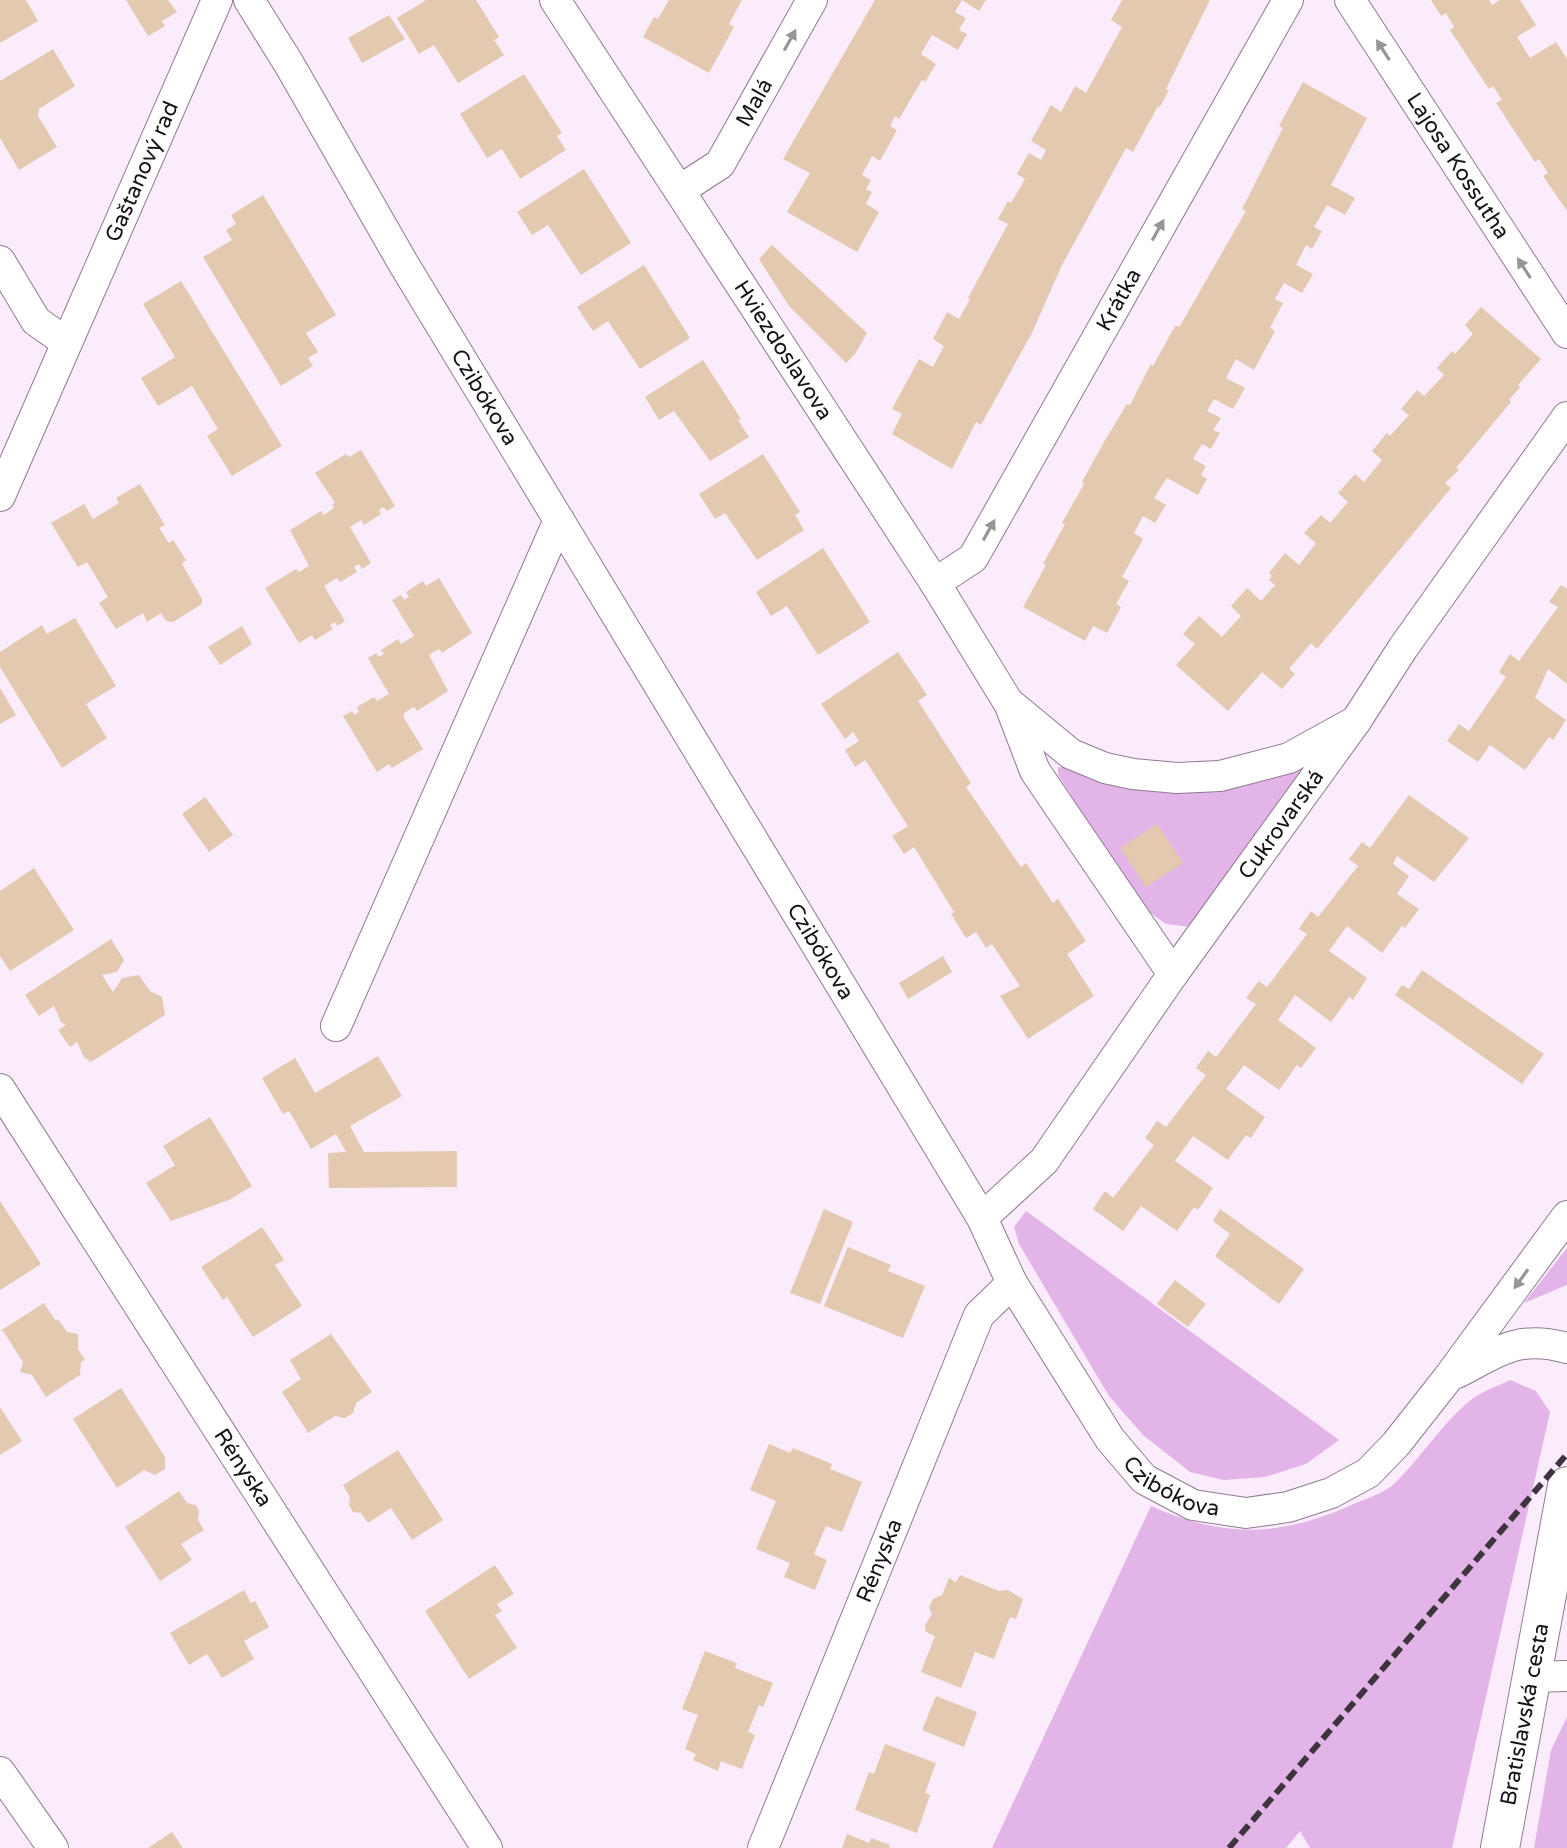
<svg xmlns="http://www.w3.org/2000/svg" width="1567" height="1848" viewBox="0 0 1567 1848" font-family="'Varela Round',sans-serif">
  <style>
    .green { fill: #e3b4e7 }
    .building { fill: #e2c9b0 }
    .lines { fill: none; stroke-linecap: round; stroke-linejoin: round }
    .minor-casing { stroke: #907a92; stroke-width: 32 }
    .tertiary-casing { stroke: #907a92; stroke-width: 40 }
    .minor { stroke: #fff; stroke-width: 30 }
    .tertiary { stroke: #fff; stroke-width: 38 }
    .rail { stroke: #3d343e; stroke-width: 6; stroke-dasharray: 12 6; stroke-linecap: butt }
    .oneway { fill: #989498 }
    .labels { text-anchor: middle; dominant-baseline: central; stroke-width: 8; stroke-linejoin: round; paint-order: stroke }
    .street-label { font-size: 22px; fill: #19111a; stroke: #fff }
  </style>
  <rect width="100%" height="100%" fill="#fbecfc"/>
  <!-- green -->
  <path class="green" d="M1317,759L1191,927L1166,924L1142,907L1058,775V767H1066L1109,785L1171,793L1236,786Z
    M1026,1211L1339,1440L1306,1464L1265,1477L1224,1480L1190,1472L1143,1435L1109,1396L1019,1244L1014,1227Z
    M1567,1248V1285L1524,1303Z
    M1510,1380L1536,1391L1550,1412L1452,1848H1310L1300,1831L1286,1848H992L1151,1506C1225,1539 1282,1537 1356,1503C1368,1498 1384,1493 1394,1484C1422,1457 1441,1424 1472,1399C1483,1391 1498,1386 1510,1380Z
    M1567,1717V1848H1534L1551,1750Z"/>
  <!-- building -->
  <path class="building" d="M0,0H26L38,21L0,43Z
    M126,0H168L177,12L162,21L165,26L148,36Z
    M426,0H476L499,37L494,40L504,55L458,83L434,45L419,54L397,18Z
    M669,0H742L729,24L734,27L709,73L643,37L654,17L658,19Z
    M875,0H962L955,12L966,18L959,30L967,34L958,50L932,35L921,54L936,64L925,82L922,80L899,119L895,116L890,126L897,130L880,161L872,156L862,175L871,180L866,189L872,192L866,204L879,212L857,252L787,212L810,173L783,159Z
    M962,0H986L979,11Z
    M1122,0H1210L1166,89L1169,90L1160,107L1158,106L1133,152L1126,148L1061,267L1032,333L981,425L976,422L952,469L892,434L902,414L892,409L919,359L933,367L944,346L933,339L947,312L959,319L970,299L968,298L1008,224L998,219L1008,201L1011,203L1025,179L1017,174L1029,153L1041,160L1046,150L1031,141L1051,105L1061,112L1075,86L1086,93L1122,27L1111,20Z
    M1431,0H1489L1492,5L1500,0H1520L1536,25L1517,37L1530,58L1556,42L1567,59V211L1543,176L1548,173L1539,159L1535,162L1496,103L1502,100L1493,86L1489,89L1450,30L1454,27L1446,13L1441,16Z
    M389,15L405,39L362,63L348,38Z
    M53,49L75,86L39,109L38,116L57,147L19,170L0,138V81Z
    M524,74L562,133L557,136L566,150L520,179L502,149L487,158L460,114Z
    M1303,82L1367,118L1331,185L1355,198L1345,215L1327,205L1314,227L1322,231L1312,249L1306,245L1296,265L1313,274L1302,293L1284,283L1275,299L1283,303L1270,328L1275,331L1254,370L1236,359L1226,378L1245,388L1233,409L1214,399L1207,411L1221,418L1213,430L1220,433L1211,449L1202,444L1193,459L1206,466L1201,475L1207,479L1198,495L1167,478L1154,498L1166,505L1155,523L1143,516L1134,533L1143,539L1122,577L1129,581L1116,604L1121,607L1107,633L1093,626L1085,641L1023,607L1046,565L1043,564L1065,524L1062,523L1084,484L1082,482L1104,442L1127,404L1130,405L1151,364L1153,366L1175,326H1180L1246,211L1242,209L1283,128L1279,126Z
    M584,169L631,243L581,275L548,225L532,235L517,212Z
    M263,195L336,315L306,333L318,352L308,358L313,366L281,386L203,257L232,240L226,230L236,224L231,215Z
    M772,245L867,333L855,354L846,363L789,306L759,259Z
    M644,265L690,338L640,369L608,321L593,331L577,307Z
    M181,281L282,446L232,476L207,436L218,429L192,386L158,406L141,378L175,357L143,304Z
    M1481,307L1541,359L1518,385L1520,387L1509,400L1511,402L1456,468L1459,470L1445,483L1451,488L1317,649L1311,643L1289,669L1295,674L1282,689L1262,672L1228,711L1176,665L1195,644L1183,634L1199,616L1222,637L1241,616L1231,606L1247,588L1261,601L1275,585L1269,580L1272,576L1269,573L1285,553L1299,565L1316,543L1304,533L1321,515L1330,523L1348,502L1338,493L1355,474L1364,482L1382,460L1372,451L1387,433L1390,436L1409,415L1401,409L1417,390L1424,396L1444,375L1437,368L1452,351L1455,354L1473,334L1465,325Z
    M703,360L741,419L738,420L749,437L710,461L674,411L659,420L645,397Z
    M361,450L395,506L387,511L383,507L379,510L381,514L364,525L361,520L350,527L371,563L362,569L359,564L354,567L357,572L340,582L337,578L324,586L345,621L337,626L335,622L330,625L333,629L315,640L312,635L299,643L265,588L296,569L299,572L309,566L290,530L321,511L324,515L334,508L332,504L335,503L315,473L346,454L349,457Z
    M763,454L800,512L795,515L804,530L757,560L725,513L715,519L699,494Z
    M140,484L165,525L159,528L169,543L173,540L186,560L182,564L202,599V604L173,622L166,621L161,613L147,622L143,613L116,629L99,603L108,597L87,562L78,567L51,523L84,504L93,519L119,503L116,498Z
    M823,548L870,622L818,655L787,606L771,616L756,592Z
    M439,578L472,633L442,653L439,649L429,655L448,691L417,711L414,707L404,713V718L423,749L392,768L389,764L377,772L343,716L352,711L354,715L359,712L357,707L374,697L377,701L389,694L368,658L376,653L379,657L384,654L381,650L398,639L401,644L414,636L392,600L401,595L404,600L409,597L406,592L423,581L426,586Z
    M1561,585L1567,589V684L1548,669L1535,698L1566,720L1553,740L1549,737L1525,770L1490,745L1478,762L1447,741L1459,724L1469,731L1506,677L1499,672L1510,654L1519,661L1558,607L1549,602Z
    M75,618L116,686L86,704L107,738L62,768L0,667V652L42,625L47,634Z
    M242,626L252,644L220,665L208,647Z
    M898,652L927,695L918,701L971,783L966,787L1021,867L1026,863L1053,903L1058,899L1086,941L1067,954L1094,996L1028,1039L1000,996L1020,986L992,944L986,948L976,932L966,938L951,914L954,912L914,847L904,854L892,836L908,826L865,760L855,767L845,750L859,741L853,732L845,739L821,704Z
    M0,688L16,715L0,724Z
    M1409,795L1469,838L1434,882L1397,856L1393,864L1409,876L1397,894L1419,909L1405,928L1402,926L1382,953L1347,926L1329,951L1367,978L1353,1000L1349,997L1331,1022L1295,995L1278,1020L1316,1048L1301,1068L1297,1065L1279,1090L1244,1065L1226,1089L1265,1117L1251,1138L1246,1135L1228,1160L1193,1136L1175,1161L1213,1188L1198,1210L1194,1207L1177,1231L1141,1206L1123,1231L1093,1209L1105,1191L1113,1198L1154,1145L1145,1138L1157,1121L1166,1127L1206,1075L1196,1068L1208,1051L1216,1057L1256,1004L1246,998L1259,981L1267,987L1307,934L1299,929L1311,911L1318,917L1358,866L1349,859L1362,842L1370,848Z
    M205,797L233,835L209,852L182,814Z
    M1157,824L1183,863L1146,887L1120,848Z
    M34,868L74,930L10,971L0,956V891Z
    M111,939L124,960L117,972L102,975L113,992L122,978L139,975L150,991L162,997L165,1015L91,1062L84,1057L77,1042L70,1047L58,1030L66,1025L61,1022L54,1006L39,1016L25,995Z
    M943,956L952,972L908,999L899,983Z
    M1422,970L1544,1054L1522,1084L1395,995L1402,985L1409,989Z
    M378,1056L402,1096L350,1126L364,1152L457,1151V1187L329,1188L328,1153L346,1152L336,1134L311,1149L289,1111L283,1114L262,1078L295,1058L315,1093Z
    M210,1117L252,1186L229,1200L171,1221L146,1183L175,1165L163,1146Z
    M0,1201L41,1264L0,1290Z
    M824,1209L853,1222L820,1304L790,1293Z
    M1220,1209L1304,1269L1279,1304L1215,1256L1230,1234L1213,1221Z
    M262,1227L284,1260L275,1265L302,1306L253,1337L227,1297L223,1300L201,1267Z
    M848,1247L891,1265L888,1271L925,1286L903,1338L824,1306Z
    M1175,1280L1206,1304L1188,1327L1157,1304Z
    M44,1303L56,1321L58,1319L67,1332L78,1334V1349L85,1360L81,1362L80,1375L46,1397L32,1375L20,1372L23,1362L3,1331H0Z
    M331,1334L372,1392L356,1403L353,1413L345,1418L335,1416L308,1433L282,1392L301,1379L290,1360Z
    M121,1388L165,1457V1469L155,1475L144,1470L117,1488L73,1419Z
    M0,1407L22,1441L0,1455Z
    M769,1444L790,1453L793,1448L832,1464L830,1469L862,1482L842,1532L826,1526L814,1554L827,1560L815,1590L784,1577L790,1563L756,1549L776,1501L750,1490Z
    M398,1450L443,1520L412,1540L391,1508L368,1523L361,1513L353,1512L349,1505L350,1497L343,1485Z
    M179,1491L187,1503L196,1505L199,1511L198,1520L204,1530L181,1544L192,1560L160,1581L125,1527Z
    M495,1565L514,1594L497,1604L502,1611L495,1615L517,1648L469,1679L425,1611Z
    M960,1575L999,1591L1008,1590L1023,1599L1016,1619L1010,1617L994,1659L975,1652L961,1688L921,1672L935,1636L926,1632L925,1625L932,1614L929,1608L933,1599L942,1595L949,1578L956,1582Z
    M244,1590L251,1603L255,1601L269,1627L244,1641L254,1659L222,1678L207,1654L189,1665L170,1633Z
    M705,1651L737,1663L735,1668L773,1683L763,1707L759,1705L748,1732L755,1735L742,1769L721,1761L718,1771L693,1760L696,1754L685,1749L698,1715L682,1709Z
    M936,1696L977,1712L964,1747L922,1730Z
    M885,1744L936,1763L925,1793L930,1795L917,1833L855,1810L869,1772L874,1774Z
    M172,1832L183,1848H148Z
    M847,1834L869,1843L871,1838L890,1845L889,1848H842Z"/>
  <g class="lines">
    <!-- minor casing -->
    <g class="minor-casing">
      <g id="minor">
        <path id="s1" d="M249,0L289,64L403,263L982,1218L1012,1283L1110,1439L1144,1479L1193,1505L1246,1513L1288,1507L1331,1493L1368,1473L1396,1444L1448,1378L1567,1216"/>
        <path id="s2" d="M555,0L935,583L1008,702L1071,754L1105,768L1133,774L1177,778L1220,776L1289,758L1356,721"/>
        <path id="s3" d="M1350,0L1567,333"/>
        <path id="s4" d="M680,190L720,164L812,0"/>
        <path d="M0,261L36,321L66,342"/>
        <path id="s5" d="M0,496L217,0"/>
        <path id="s6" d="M935,583L973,558L1288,0"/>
        <path d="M1009,703L1035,771L1173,974"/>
        <path d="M336,1026L559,520"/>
        <path id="s7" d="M0,1089L487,1848"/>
        <path id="s8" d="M982,1218L1044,1161L1173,974L1356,721L1403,648L1567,417"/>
        <path d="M1457,1373C1498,1352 1518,1334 1567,1348"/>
        <path d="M1532,1677L1567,1676"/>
        <path d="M0,1772L53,1848"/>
        <path id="s9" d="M763,1848L979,1315L1012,1283"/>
      </g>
    </g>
    <!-- tertiary casing -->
    <g class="tertiary-casing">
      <g id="tertiary">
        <path id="s10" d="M1500,1848L1567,1486"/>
      </g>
    </g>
    <!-- minor -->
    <use href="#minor" class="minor"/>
    <!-- tertiary -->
    <use href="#tertiary" class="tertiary"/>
    <!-- rail -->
    <path class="rail" d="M1229,1848L1567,1454"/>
  </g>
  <!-- one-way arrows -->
  <defs><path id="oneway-solid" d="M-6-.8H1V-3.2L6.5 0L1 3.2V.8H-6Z" transform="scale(2)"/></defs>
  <g class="oneway">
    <use href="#oneway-solid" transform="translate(790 40) rotate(-61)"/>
    <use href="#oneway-solid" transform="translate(1383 50) rotate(-123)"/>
    <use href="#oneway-solid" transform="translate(1158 230) rotate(-61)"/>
    <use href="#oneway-solid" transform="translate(1524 268) rotate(-123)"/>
    <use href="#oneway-solid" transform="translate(989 530) rotate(-61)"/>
    <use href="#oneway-solid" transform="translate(1521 1279) rotate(126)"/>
  </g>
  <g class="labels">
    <!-- street labels -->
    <g class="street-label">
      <text stroke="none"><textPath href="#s4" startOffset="118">Malá</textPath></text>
      <text stroke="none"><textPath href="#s3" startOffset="198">Lajosa Kossutha</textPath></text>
      <text stroke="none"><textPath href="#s5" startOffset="354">Gaštanový rad</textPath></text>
      <text stroke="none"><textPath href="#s6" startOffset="342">Krátka</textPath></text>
      <text stroke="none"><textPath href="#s2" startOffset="418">Hviezdoslavova</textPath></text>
      <text stroke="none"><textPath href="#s1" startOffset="462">Czibókova</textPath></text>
      <text stroke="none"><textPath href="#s8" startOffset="496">Cukrovarská</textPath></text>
      <text stroke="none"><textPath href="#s1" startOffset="1110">Czibókova</textPath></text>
      <text stroke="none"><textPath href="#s7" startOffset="450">Rényska</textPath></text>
      <text stroke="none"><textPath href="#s1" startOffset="1758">Czibókova</textPath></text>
      <text stroke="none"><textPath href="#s9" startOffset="310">Rényska</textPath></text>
      <text stroke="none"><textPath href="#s10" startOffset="136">Bratislavská cesta</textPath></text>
    </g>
  </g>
</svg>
